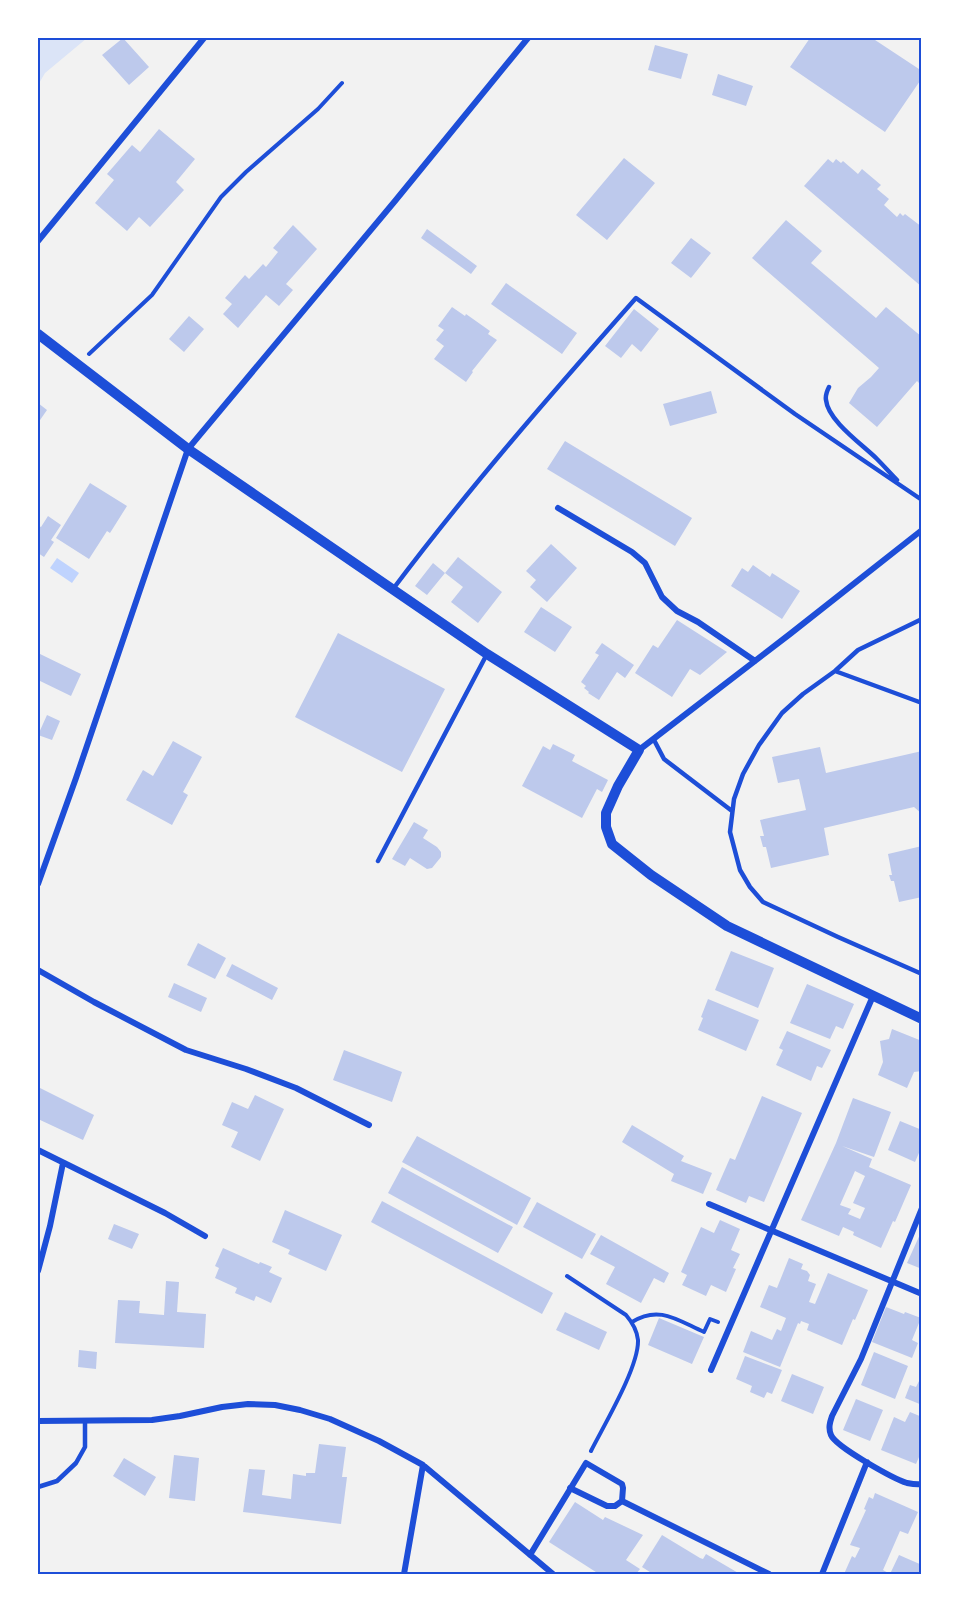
<svg xmlns="http://www.w3.org/2000/svg" width="959" height="1612" viewBox="0 0 959 1612" font-family="Lato,sans-serif">
  <style>
    .green { fill: #dbe4f7 }
    .water { fill: #bfd3fe }
    .building { fill: #bdc9ec; fill-rule: evenodd }
    .lines { fill: none; stroke-linecap: round; stroke-linejoin: round }
    .path { stroke: #1d4ed8; stroke-width: 4 }
    .service { stroke: #1d4ed8; stroke-width: 4.5 }
    .minor { stroke: #1d4ed8; stroke-width: 6 }
    .tertiary { stroke: #1d4ed8; stroke-width: 10 }
    .neatline { fill: none; stroke: #1d4ed8; stroke-width: 2 }
  </style>
  <rect width="100%" height="100%" fill="#f2f2f2"/>
  <!-- green -->
  <path class="green" d="M38,38H87L45,73L38,85Z"/>
  <!-- water -->
  <path class="water" d="M57,558L79,573L72,583L50,568Z"/>
  <!-- building -->
  <path class="building" d="M123,38L149,67L129,85L102,55Z
    M810,38L817,39L818,38H872L922,71V78L885,132L790,67Z
    M655,45L688,54L681,79L648,70Z
    M718,74L753,86L746,106L712,95Z
    M159,129L195,159L176,182L184,190L150,227L139,217L127,231L95,203L114,180L107,174L132,145L140,152Z
    M624,158L655,183L607,240L576,215Z
    M828,159L833,163L836,159L841,163L843,161L858,174L862,169L881,185L877,189L889,199L884,205L897,217L900,213L903,216L905,214L922,227V287L804,186Z
    M786,220L822,251L811,263L876,318L886,307L922,337V380L919,383L917,381L877,427L849,403L858,388L871,377L879,368L752,258Z
    M293,225L317,249L286,284L293,290L279,306L266,295L238,328L223,314L232,304L225,298L245,275L249,279L263,264L266,267L278,252L273,248Z
    M427,229L477,266L471,274L421,238Z
    M691,238L711,253L691,278L671,263Z
    M506,283L577,333L562,354L491,304Z
    M452,307L465,316L466,314L490,331L488,334L497,340L472,371L473,372L466,382L434,359L444,346L436,340L444,330L438,326Z
    M634,309L659,329L641,352L632,344L621,358L605,346Z
    M189,316L204,329L184,352L169,339Z
    M711,391L717,413L670,426L663,404Z
    M38,403L47,410L38,423Z
    M565,441L692,518L675,546L547,469Z
    M90,483L127,506L110,533L107,531L89,559L56,538Z
    M48,516L61,525L51,540L54,542L44,557L38,553V527L39,526L41,527Z
    M551,544L577,568L547,602L530,587L536,580L526,571Z
    M458,557L502,592L478,623L451,602L463,587L445,573Z
    M433,563L445,573L427,595L415,586Z
    M753,565L770,577L772,573L800,591L782,619L731,586L742,568L748,572Z
    M541,607L572,627L555,652L524,632Z
    M677,620L727,652L700,675L690,669L672,697L635,673L653,645L658,648Z
    M338,633L445,689L402,772L295,717Z
    M602,643L634,665L625,678L617,672L599,700L588,693L589,692L584,688L586,686L581,682L599,655L595,653Z
    M38,653L81,674L71,696L38,680Z
    M47,715L60,721L52,740L38,735Z
    M173,741L202,757L183,792L188,795L172,825L126,800L143,770L153,776Z
    M553,744L575,755L572,761L608,780L602,792L597,789L582,818L522,786L543,746L550,750Z
    M820,747L826,773L922,751V814L914,807L824,828L829,855L771,868L766,847H763L760,836H764L760,820L806,810L799,779L778,783L772,757Z
    M414,822L428,830L423,838L437,847L441,852V857L432,868L427,869L410,858L405,866L392,859Z
    M922,846V897L899,902L894,881H891L889,875H892L888,854Z
    M198,943L226,958L215,979L187,965Z
    M731,951L774,968L758,1008L715,990Z
    M232,964L278,988L272,1000L226,976Z
    M174,983L207,998L201,1012L168,997Z
    M807,984L854,1004L843,1029L836,1026L830,1039L790,1023Z
    M708,999L759,1020L746,1051L698,1030L703,1018L701,1017Z
    M892,1029L922,1041V1071L914,1072L907,1088L878,1075L883,1062L880,1041L889,1039Z
    M787,1031L831,1050L822,1068L817,1066L811,1081L776,1065L783,1050L779,1048Z
    M344,1050L402,1072L392,1102L333,1080Z
    M38,1087L94,1115L83,1140L38,1119Z
    M255,1095L284,1109L260,1161L231,1147L238,1132L222,1125L232,1102L248,1109Z
    M762,1096L802,1113L764,1202L749,1196L746,1203L716,1190L730,1158L735,1160Z
    M853,1098L891,1112L874,1157L842,1146L872,1159L869,1167L911,1185L895,1222L893,1221L881,1248L853,1235L854,1232L843,1227L839,1236L801,1220L836,1143ZM855,1171L865,1176L853,1203L865,1208L860,1219L848,1214L851,1209L840,1205Z
    M900,1121L922,1130V1146L915,1162L888,1150Z
    M632,1125L684,1156L681,1161L712,1173L703,1194L671,1181L674,1174L622,1142Z
    M417,1136L531,1198L517,1225L402,1162Z
    M402,1167L513,1227L498,1253L388,1193Z
    M382,1201L553,1293L542,1314L371,1222Z
    M537,1202L596,1234L582,1259L523,1227Z
    M285,1210L342,1235L326,1271L288,1254L290,1250L272,1242Z
    M720,1220L740,1229L731,1250L740,1254L733,1268L736,1269L726,1292L711,1285L706,1296L682,1285L687,1275L681,1272L701,1227L714,1233Z
    M114,1224L139,1234L132,1249L108,1239Z
    M922,1230V1269L907,1263Z
    M601,1235L669,1273L664,1283L654,1278L641,1303L606,1284L615,1267L590,1254Z
    M223,1248L259,1264L260,1262L272,1267L269,1272L282,1278L271,1303L256,1296L254,1301L235,1293L237,1288L215,1278L219,1268L215,1266Z
    M789,1258L803,1264L801,1269L807,1271L810,1275L808,1281L816,1284L809,1302L815,1304L828,1273L868,1290L855,1320L853,1319L842,1345L807,1330L809,1324L801,1321L800,1324L798,1323L780,1367L743,1352L751,1331L772,1340L777,1329L781,1331L786,1318L760,1307L769,1285L777,1288Z
    M166,1281L179,1282L177,1312L206,1314L204,1348L115,1343L118,1300L140,1301L139,1313L164,1315Z
    M886,1307L904,1314L905,1312L921,1318L912,1340L918,1343L912,1358L872,1342Z
    M565,1312L607,1332L599,1350L556,1330Z
    M659,1318L704,1337L692,1364L648,1345Z
    M79,1350L97,1352L96,1369L78,1367Z
    M874,1352L908,1366L895,1399L861,1385Z
    M745,1356L782,1370L772,1394L767,1392L764,1398L750,1392L752,1386L736,1379Z
    M792,1374L824,1387L813,1414L781,1401Z
    M922,1375V1405L905,1398L910,1385L916,1387Z
    M856,1399L883,1410L870,1441L843,1430Z
    M910,1412L922,1417V1450L916,1464L881,1450L894,1417L905,1422Z
    M319,1444L346,1447L342,1477H347L341,1524L243,1512L249,1469L265,1470L262,1495L291,1499L293,1474L306,1476V1473H315Z
    M174,1455L199,1458L195,1501L169,1498Z
    M124,1458L156,1477L145,1496L113,1476Z
    M875,1493L918,1512L908,1534L900,1531L883,1570L890,1574L899,1555L922,1565V1574H844L852,1556L855,1558L860,1548L850,1545L866,1510L864,1509L869,1497L873,1499Z
    M575,1502L603,1520L605,1517L643,1535L626,1560L640,1569L636,1574H599L549,1542Z
    M662,1535L700,1558L703,1559L706,1554L740,1574H653L642,1567Z"/>
  <g class="lines">
    <!-- path -->
    <path class="path" d="M89,354L152,295L221,197L246,172L318,109L342,83
      M567,1276L626,1315C632,1322 637,1330 638,1340C639,1367 604,1425 591,1451
      M632,1322C659,1305 677,1320 704,1332L710,1319L718,1322"/>
    <!-- service -->
    <path class="service" d="M829,387C827,391 825,395 826,400C828,421 863,445 877,459C884,466 890,473 897,480
      M393,589C469,488 552,393 636,298L795,414L922,500
      M922,619L858,650L835,671L803,694L782,713L759,745L743,774L734,799L730,832L740,870L750,887L763,902L838,937L922,974
      M835,671L922,703
      M654,740L664,759L732,811
      M378,861L487,654
      M38,1487L57,1481L76,1463L85,1447V1421"/>
    <!-- minor -->
    <path class="minor" d="M38,241L204,38
      M558,508L632,552L645,563L662,597L677,611L698,622L755,661
      M639,750L790,634L922,530
      M38,884L76,778L188,449L395,201L528,38
      M38,970L94,1002L186,1050L246,1069L296,1088L369,1125
      M38,1150L165,1213L205,1236
      M709,1204L922,1294
      M922,1208L861,1359L832,1416C830,1422 828,1428 831,1435C836,1447 894,1479 907,1483C912,1484 917,1485 922,1484
      M38,1271L50,1226L63,1163
      M711,1370L873,996
      M38,1421L152,1420L180,1416L222,1407L248,1404L275,1405L300,1410L330,1419L379,1441L423,1465L553,1574
      M570,1488L607,1506H615L622,1501L769,1574
      M530,1555L586,1463L622,1484L623,1488L622,1501
      M404,1574L423,1465
      M822,1574L867,1462"/>
    <!-- tertiary -->
    <path class="tertiary" d="M38,334L188,449L487,654L639,750L618,786L606,813V827L612,844L651,875L727,926L922,1019"/>
  </g>
  <!-- border -->
  <rect width="959" height="1612" fill="none" stroke="#ffffff" stroke-width="78"/>
  <rect x="39" y="39" width="881" height="1534" class="neatline"/>
</svg>
